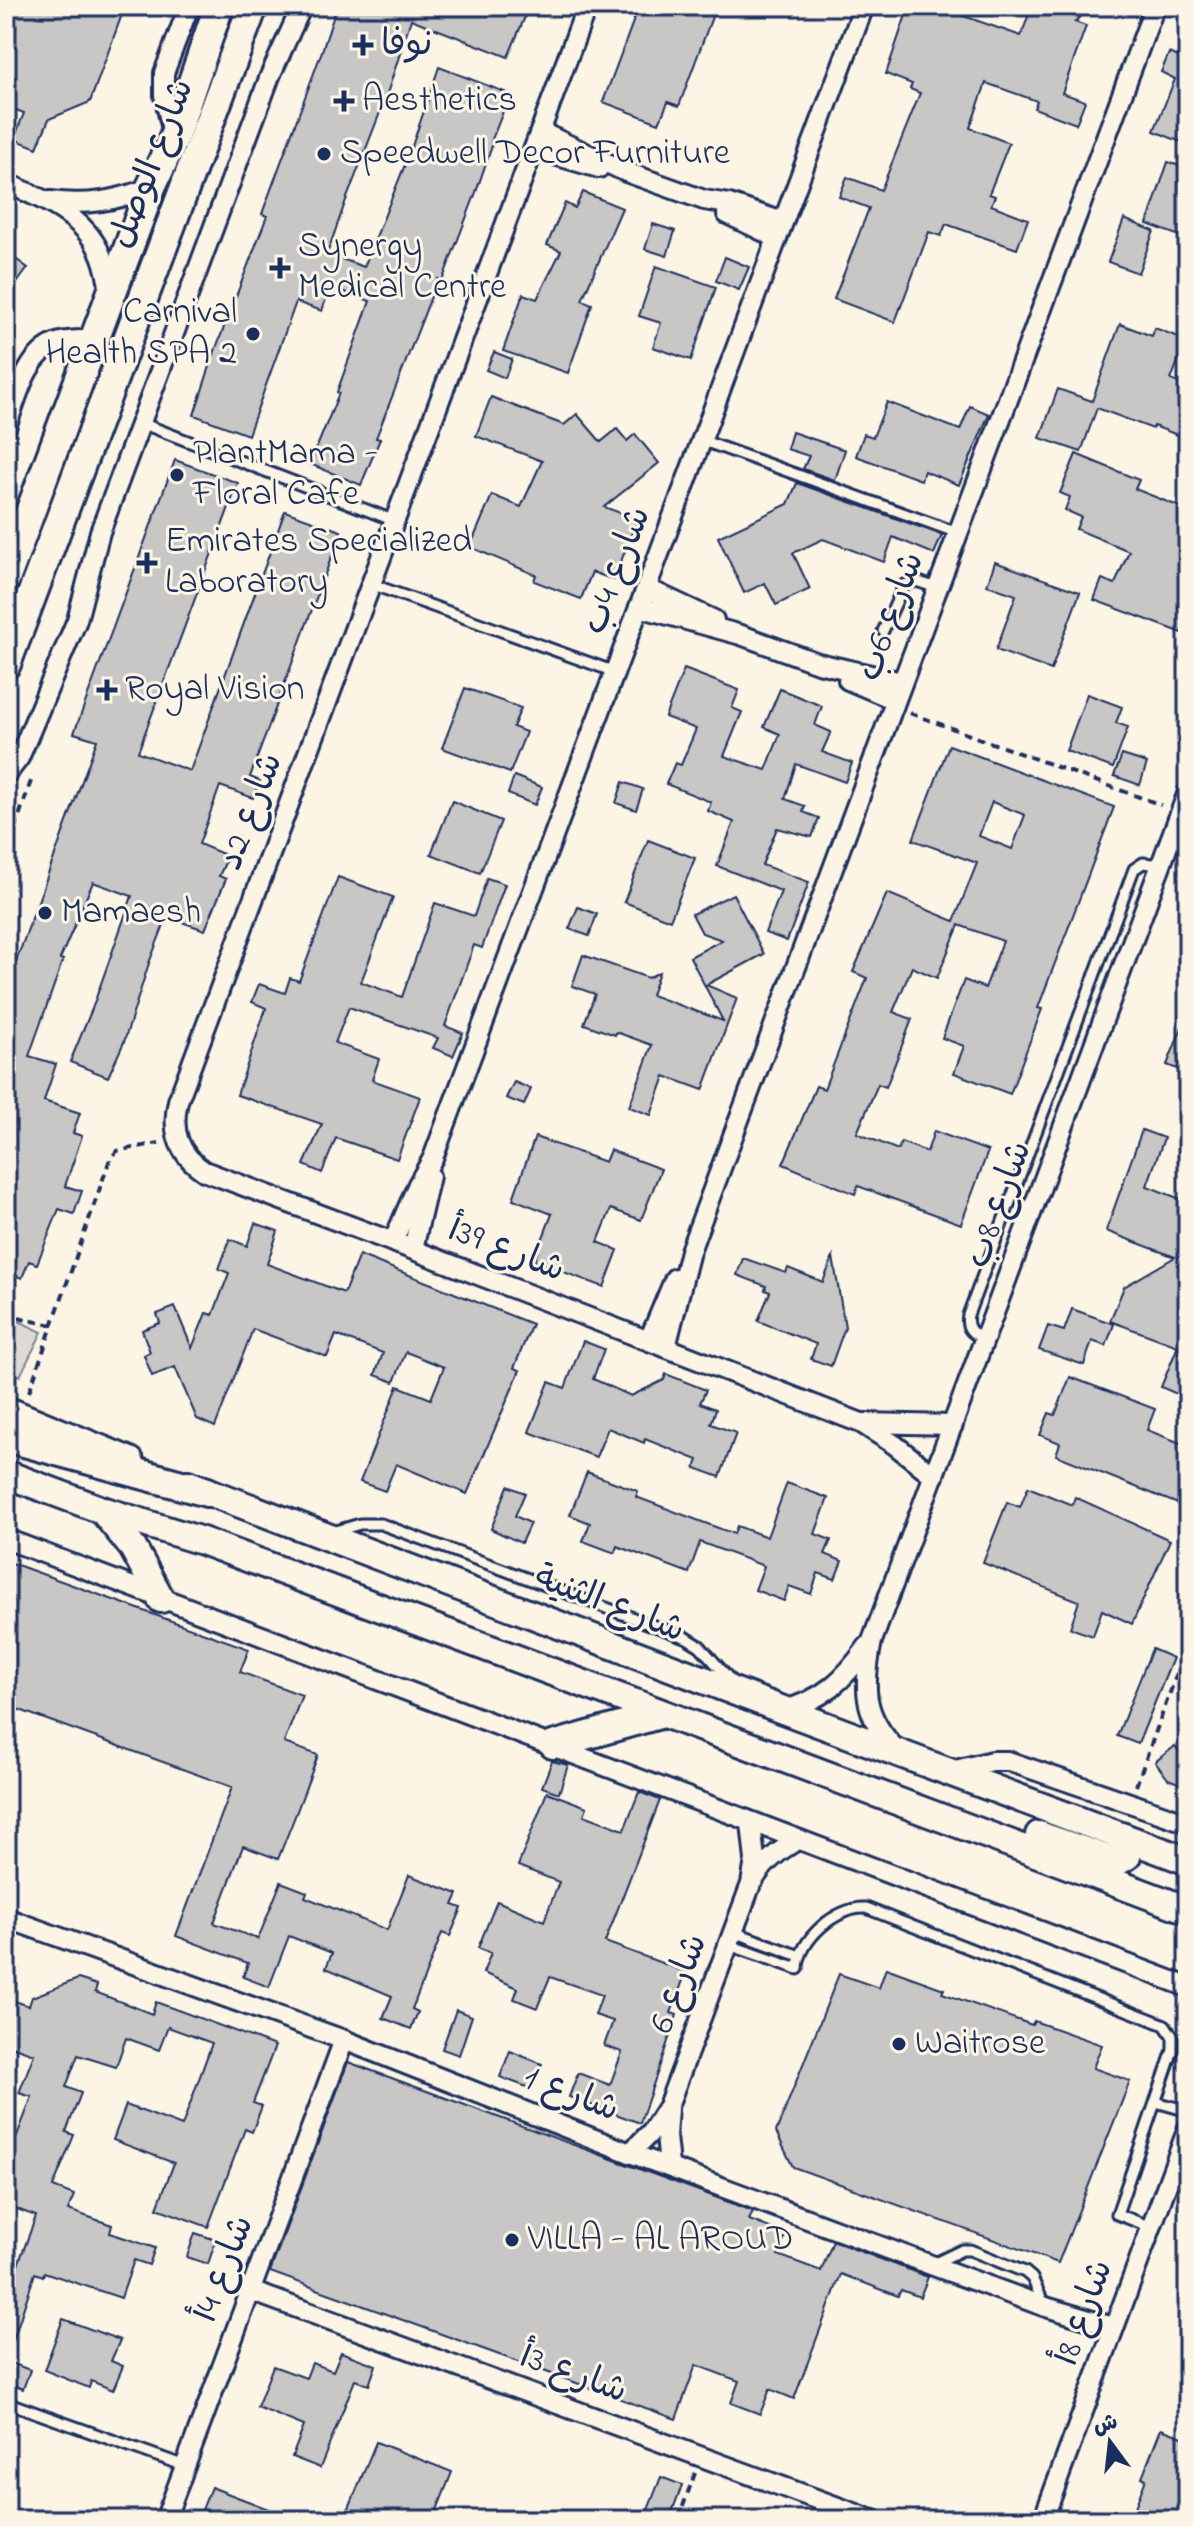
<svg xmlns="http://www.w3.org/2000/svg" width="1194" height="2526" font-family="'Indie Flower','Playpen Sans Arabic',sans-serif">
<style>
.green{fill:#dfdbd4;stroke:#7d8599;stroke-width:2}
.building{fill:#c8c7c6;stroke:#1b2f5e;stroke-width:2;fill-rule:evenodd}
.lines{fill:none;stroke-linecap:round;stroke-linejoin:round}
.service-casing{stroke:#1b2f5e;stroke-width:15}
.minor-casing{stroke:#1b2f5e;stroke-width:24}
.secondary-casing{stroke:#1b2f5e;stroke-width:32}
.primary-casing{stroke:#1b2f5e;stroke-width:34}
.path{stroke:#1b2f5e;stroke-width:4;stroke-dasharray:8 6;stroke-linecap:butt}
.service{stroke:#fcf5e5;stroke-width:9}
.minor{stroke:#fcf5e5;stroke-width:18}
.secondary{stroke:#fcf5e5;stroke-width:26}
.primary{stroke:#fcf5e5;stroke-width:28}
.poi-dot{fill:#1b2f5e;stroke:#fcf5e5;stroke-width:3}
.labels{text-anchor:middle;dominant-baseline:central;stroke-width:6;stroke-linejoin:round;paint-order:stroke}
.poi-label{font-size:36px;fill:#1b2f5e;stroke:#fcf5e5;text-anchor:start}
.street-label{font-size:36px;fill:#1b2f5e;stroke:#fcf5e5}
</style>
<rect width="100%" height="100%" fill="#fcf5e5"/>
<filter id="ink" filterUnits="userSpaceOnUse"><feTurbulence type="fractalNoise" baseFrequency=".0125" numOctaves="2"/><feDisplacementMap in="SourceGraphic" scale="16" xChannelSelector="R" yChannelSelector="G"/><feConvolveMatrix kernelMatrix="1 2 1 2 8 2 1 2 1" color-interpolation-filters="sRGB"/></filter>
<g filter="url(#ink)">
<path class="green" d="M6,1315L42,1332L20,1376L6,1371Z"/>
<g class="building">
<path d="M6,6H125L90,102L49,119L37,148L14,139L24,113L6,106Z"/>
<path d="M337,6H513L527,12L508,57L411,19L386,97L345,203L327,254L364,267L410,152L439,67L510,94L491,142L493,143L475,195L442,281L438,279L376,438L380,439L361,485L310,464L339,393L337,392L370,301L330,287L322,311L296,302L248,435L194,415L216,348L267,216L262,214L322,51Z"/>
<path d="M639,6H716L679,106L668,102L659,123L603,102Z"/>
<path d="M909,6H935L1021,36L1032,6H1090L1075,22L1086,26L1062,93L1085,101L1076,124L1034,108L1037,101L986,83L970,128L1009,143L989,194L995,196L991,205L1028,219L1017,249L946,224L941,236L929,232L895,322L834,299L869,208L839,197L847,177L881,190L920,93L910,89L912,84L886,74Z"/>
<path d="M1187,49L1188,124L1181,142L1154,131L1175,79L1161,72L1169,53L1183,59Z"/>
<path d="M1168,162L1188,169V239L1147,224Z"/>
<path d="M583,192L622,208L582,300L592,304L568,373L503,351L523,294L537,299L561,251L547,245L565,203L575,208Z"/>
<path d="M1124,219L1154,231L1138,273L1108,262Z"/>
<path d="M653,224L675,231L667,256L645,249Z"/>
<path d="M6,252L28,268L6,298Z"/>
<path d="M725,257L749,267L739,290L716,281Z"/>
<path d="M656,266L716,287L691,360L653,347L661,323L639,316Z"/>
<path d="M1120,324L1152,336L1155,328L1186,340L1171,380L1188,387V439L1154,426L1153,429L1097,408L1081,452L1040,438L1058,389L1092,401Z"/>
<path d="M494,352L512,359L505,378L486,370Z"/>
<path d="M491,397L564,425L577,414L601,442L617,429L627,441L635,434L659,463L604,507L637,519L614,580L592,572L581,599L534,581L536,575L470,547L492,495L521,507L542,461L476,436Z"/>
<path d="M887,402L960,430L970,406L989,414L959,485L924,471L921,480L856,456L864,434L873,437Z"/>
<path d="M792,432L845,450L835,480L803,469L809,456L787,449Z"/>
<path d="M1076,454L1139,480L1135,489L1188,510V635L1094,600L1102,579L1115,584L1129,551L1076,529L1081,517L1065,510L1070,497L1060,493Z"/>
<path d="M175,460L238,483L138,752L190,771L285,511L341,531L250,777L260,781L253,798L220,786L199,844L228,856L219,876L226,879L205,930L167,917L149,963L124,1042L108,1077L70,1062L92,1009L132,896L93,882L60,959L63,960L29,1056L56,1064L44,1101L80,1113L73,1133L82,1136L65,1186L82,1191L74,1214L59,1209L37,1264L29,1261L22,1278L6,1272V989L97,740L74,733Z"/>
<path d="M797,483L942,535L934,554L893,537L884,562L823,539L793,553L810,589L776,605L765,583L744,593L718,537L788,504Z"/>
<path d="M995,562L1080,592L1051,670L996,650L1016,595L987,585Z"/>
<path d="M684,669L739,690L732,708L742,712L724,756L766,770L780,734L764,727L780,689L822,706L815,725L831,732L822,752L852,763L845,782L796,764L785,799L805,806L803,812L819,818L812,837L777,828L762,865L809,882L787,941L765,933L781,891L717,866L734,822L708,811L711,802L666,784L675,763L681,765L696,729L665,717Z"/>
<path d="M465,688L521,708L513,727L526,732L510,773L442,748Z"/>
<path d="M1087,694L1122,707L1116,723L1128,727L1113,768L1066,751Z"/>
<path d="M949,745L1114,807L1038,1008L1042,1009L1010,1094L954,1073L964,1046L942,1038L964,980L985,988L1003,941L959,925L937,978L912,967L893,1012L912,1019L886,1087L878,1084L857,1133L898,1150L901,1142L927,1152L934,1131L988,1151L961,1224L858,1186L855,1194L783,1164L816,1086L824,1089L867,978L853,972L887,893L954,921L977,863L913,840ZM992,802L1025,815L1012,849L979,836Z"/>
<path d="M1122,755L1147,763L1140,785L1114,776Z"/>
<path d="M514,776L542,787L535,805L508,794Z"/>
<path d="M623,782L643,789L636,810L616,803Z"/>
<path d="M452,801L501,821L480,873L431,854Z"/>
<path d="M648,840L695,858L670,920L624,902Z"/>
<path d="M338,877L393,897L361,982L402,997L435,903L474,916L487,878L505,884L482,948L474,945L445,1026L463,1033L453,1056L433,1048L438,1038L349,1007L335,1043L379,1059L372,1080L420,1097L397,1159L336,1138L322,1173L304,1165L322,1124L237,1095L266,1008L252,1002L259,984L285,993L290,978L299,981Z"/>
<path d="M733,894L764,954L706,985L737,998L703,1090L665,1076L651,1115L629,1107L652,1045L616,1032L615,1035L584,1024L595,994L572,986L583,955L648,978L659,972L651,995L723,1021L690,957L722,940L702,933L692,914Z"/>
<path d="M578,907L597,914L589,936L569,929Z"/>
<path d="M1187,1015H1188V1073L1167,1065Z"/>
<path d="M514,1082L531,1089L524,1105L506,1098Z"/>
<path d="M1142,1130L1164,1138L1147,1186L1188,1202V1399L1161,1387L1178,1346L1110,1321L1124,1287L1175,1257L1106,1231Z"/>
<path d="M535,1137L605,1162L610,1150L661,1169L641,1220L611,1209L598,1242L618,1250L604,1287L534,1261L552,1214L513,1199Z"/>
<path d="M255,1223L278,1231L267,1264L344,1293L359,1255L532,1324L514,1368L520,1370L467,1494L396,1464L385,1491L360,1482L398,1386L431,1399L444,1367L406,1352L394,1382L375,1375L383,1353L336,1335L327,1357L253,1329L215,1427L197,1419L175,1367L152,1376L144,1355L150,1352L142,1330L160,1323L157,1314L175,1307L192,1348L206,1313L213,1315L229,1273L219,1269L230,1239L247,1246Z"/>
<path d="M833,1257L845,1327L831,1366L811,1359L816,1344L758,1321L770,1292L765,1290L766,1286L737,1275L743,1258L786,1273L788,1268L823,1282Z"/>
<path d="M1072,1309L1114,1324L1106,1346L1092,1341L1084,1365L1039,1350L1048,1326L1064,1331Z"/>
<path d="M583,1341L604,1349L593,1379L631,1396L664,1380L666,1374L706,1390L700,1403L716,1409L711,1424L736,1433L720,1477L695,1468L698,1460L645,1439L644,1443L608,1428L596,1457L529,1432L549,1382L565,1388Z"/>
<path d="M1070,1377L1155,1409L1147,1430L1188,1446V1508L1056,1455L1060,1443L1040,1435L1049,1413L1055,1415Z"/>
<path d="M587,1472L638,1491L636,1497L734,1534L737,1526L767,1537L787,1483L828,1498L815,1534L831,1540L825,1554L842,1561L835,1579L818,1573L811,1594L789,1586L784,1601L755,1590L764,1566L700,1542L689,1573L617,1546L615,1553L583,1541L590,1523L570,1515Z"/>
<path d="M508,1486L525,1493L515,1516L530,1523L521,1543L491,1529Z"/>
<path d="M1028,1487L1072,1505L1075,1497L1170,1540L1132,1624L1102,1610L1093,1636L1070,1628L1079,1601L983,1563L1007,1502L1020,1507Z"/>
<path d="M6,1561L249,1649L240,1672L302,1695L284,1743L318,1755L297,1811L278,1859L243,1846L214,1923L258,1939L281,1882L307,1892L305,1897L387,1930L409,1875L458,1894L453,1905L462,1908L450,1936L442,1933L412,2009L418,2012L411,2029L383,2018L392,1996L326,1968L332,1953L289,1936L269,1987L243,1977L248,1963L176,1936L232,1787L6,1705Z"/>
<path d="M1152,1649L1173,1658L1138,1744L1117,1736Z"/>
<path d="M1175,1746L1188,1763V1787L1168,1779L1155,1762Z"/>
<path d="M552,1761L568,1765L559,1793L542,1787Z"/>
<path d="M547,1792L587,1807L584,1815L624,1830L639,1792L660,1800L605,1942L686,1972L671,2013L677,2015L640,2123L569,2097L578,2073L610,2085L622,2052L604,2046L613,2021L595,2015L602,1995L550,1977L537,2008L514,1999L518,1988L483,1973L491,1953L478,1948L497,1901L544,1921L559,1882L518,1866Z"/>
<path d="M886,1968L944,1989L942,1993L1032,2025L1034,2021L1102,2045L1093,2068L1130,2081L1058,2263L793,2167L776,2132L839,1974L879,1988Z"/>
<path d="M78,1979L97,1985L95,1992L152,2014L156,2002L275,2046L253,2103L262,2106L252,2132L245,2129L208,2227L157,2208L174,2163L113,2140L126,2105L182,2126L212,2043L168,2027L159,2050L126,2038L116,2067L78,2055L66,2087L81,2093L66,2132L74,2135L53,2187L74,2195L68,2210L112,2225L110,2233L155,2248L149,2265L134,2260L121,2298L44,2272L43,2276L35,2273L10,2350H6V2297L36,2216L6,2205V2164L32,2097L19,2093L34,2054L6,2044V1998L29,2006L32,1997Z"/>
<path d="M456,2010L472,2016L459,2055L442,2049Z"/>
<path d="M510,2051L542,2064L532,2089L500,2077Z"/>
<path d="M348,2062L753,2211L749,2220L786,2234L778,2255L821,2271L833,2241L928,2277L920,2297L901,2290L898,2296L841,2274L794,2399L770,2389L760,2414L731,2403L739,2381L696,2365L676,2419L270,2272Z"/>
<path d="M195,2233L216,2240L208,2264L187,2257Z"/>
<path d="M63,2319L120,2340L111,2361L123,2366L113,2390L91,2381L89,2388L44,2370Z"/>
<path d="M341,2352L376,2365L369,2385L355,2380L320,2468L292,2457L304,2426L257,2407L273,2366L306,2378L312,2363L333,2371Z"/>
<path d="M11,2363L30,2370L23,2389L6,2383V2374Z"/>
<path d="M1161,2429L1188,2439V2520H1130L1146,2479L1142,2477Z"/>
<path d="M376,2442L452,2472L433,2520H344Z"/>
<path d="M661,2477L682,2485L669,2520H644Z"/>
<path d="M211,2487L292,2518V2520H198Z"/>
</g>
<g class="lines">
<g class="service-casing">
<g id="service">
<path d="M141,423L395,521"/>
<path d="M701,440L958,533"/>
<path d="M371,584L615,672"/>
<path d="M883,631L904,585L916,581L937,588"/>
<path d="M984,1339C973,1334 965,1329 968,1315L1134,869L1143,863L1161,865"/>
<path d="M333,1532L360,1524H381L687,1638L700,1646L733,1683"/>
<path d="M734,1932L800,1956"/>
<path d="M729,1945L798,1969C798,1940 837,1906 866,1908L1165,2025L1173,2037V2050L1117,2214L1151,2227"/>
<path d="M1156,2102L1188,2111"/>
<path d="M933,2264L962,2250H970L1025,2272L1032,2278L1044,2304"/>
<path d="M6,2402L185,2466"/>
</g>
</g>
<g class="minor-casing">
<g id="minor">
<path d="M587,6L178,1101C171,1131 178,1154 204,1171L393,1242L861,1423L895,1445L934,1476"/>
<path d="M541,132L626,172L704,200L729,204L783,222"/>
<path d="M173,134L164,95V73L189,6"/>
<path d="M534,149L599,168"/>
<path d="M6,183C42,198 85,216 101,255C106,267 108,279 110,292"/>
<path d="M50,201C86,206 117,201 151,187"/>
<path d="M727,214L777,238"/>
<path d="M6,427C17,399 25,355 57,343C69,339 82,340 94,340"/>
<path d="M646,588L714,620"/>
<path d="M639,607L741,635L818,663L902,682"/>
<path d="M848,680L895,700"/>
<path d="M6,775L19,758L77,620L100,532L270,76L302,6"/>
<path d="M393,1242L418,1184L433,1158L864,6"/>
<path d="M413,1249L430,1176"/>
<path d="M649,1340L675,1278"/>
<path d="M666,1347L690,1251L1155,6"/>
<path d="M864,1423L953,1425"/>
<path d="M6,1539L1188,1987"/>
<path d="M783,1710C822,1701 845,1679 868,1646"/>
<path d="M897,1750C862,1716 863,1686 872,1641L1188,792"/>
<path d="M952,1771L992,1761H1008L1188,1823"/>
<path d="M753,1881C764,1862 779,1850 798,1840"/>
<path d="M6,1918L344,2040L630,2153L931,2265L1046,2307L1113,2327"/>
<path d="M668,2109L666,2136L669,2165"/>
<path d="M630,2153L652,2131L668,2106L751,1884L755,1860L751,1823"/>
<path d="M251,2291L873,2520"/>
<path d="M165,2520L344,2040"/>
<path d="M1043,2520L1188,2128"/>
</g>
</g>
<g class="secondary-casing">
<g id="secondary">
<path d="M6,1410L130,1461"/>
<path d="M6,1474L102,1510L202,1541L1188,1910"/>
<path d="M188,1484L783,1710L1188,1861"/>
<path d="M102,1510L133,1548L161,1599"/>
<path d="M553,1745L663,1714"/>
<path d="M1039,1835L1117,1862L1127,1856L1124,1837"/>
</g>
</g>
<g class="primary-casing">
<g id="primary">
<path d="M6,577L151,187L174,137L219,6"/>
<path d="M6,664L253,6"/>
<path d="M6,1437L207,1492"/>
</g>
</g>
<g class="path">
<path d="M910,713L1161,805"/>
<path d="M6,855L32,778"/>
<path d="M6,1310L22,1319L53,1325"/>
<path d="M29,1392L110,1159L117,1151L159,1143"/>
<path d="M1136,1786L1188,1643"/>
<path d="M678,2520L695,2473"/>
</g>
<use href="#service" class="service"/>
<use href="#minor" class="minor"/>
<use href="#secondary" class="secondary"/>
<use href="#primary" class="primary"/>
</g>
</g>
<g class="poi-dot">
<path d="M359 33h8v8h8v8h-8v8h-8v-8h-8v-8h8z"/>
<path d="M340 89h8v8h8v8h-8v8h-8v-8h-8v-8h8z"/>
<circle cx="324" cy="154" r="8"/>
<path d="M276 256h8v8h8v8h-8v8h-8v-8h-8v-8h8z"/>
<circle cx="253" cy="334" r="8"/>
<circle cx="177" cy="475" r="8"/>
<path d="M143 551h8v8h8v8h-8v8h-8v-8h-8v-8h8z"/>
<path d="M103 678h8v8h8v8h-8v8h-8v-8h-8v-8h8z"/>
<circle cx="45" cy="913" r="8"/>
<circle cx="899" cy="2044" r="8"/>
<circle cx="512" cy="2240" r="8"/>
</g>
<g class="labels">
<g class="poi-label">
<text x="381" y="45">نوفا</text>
<text x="362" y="101">Aesthetics</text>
<text x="340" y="154">Speedwell Decor Furniture</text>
<text x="298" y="247">Synergy<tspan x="298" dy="41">Medical Centre</tspan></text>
<text x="237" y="313" text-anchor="end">Carnival<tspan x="237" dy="41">Health SPA 2</tspan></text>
<text x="193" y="454">PlantMama -<tspan x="193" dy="41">Floral Cafe</tspan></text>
<text x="165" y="542">Emirates Specialized<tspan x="165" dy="41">Laboratory</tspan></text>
<text x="125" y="690">Royal Vision</text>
<text x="61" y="913">Mamaesh</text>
<text x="915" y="2044">Waitrose</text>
<text x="528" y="2240">VILLA - AL AROUD</text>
</g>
<g class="street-label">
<text transform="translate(153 164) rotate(-69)">شارع الوصل</text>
<text transform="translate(618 571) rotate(-69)">شارع 4ب</text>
<text transform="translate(892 617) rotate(-70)">شارع 6ب</text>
<text transform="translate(252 812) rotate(-69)">شارع 2د</text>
<text transform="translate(1000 1205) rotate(-70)">شارع 8ب</text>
<text transform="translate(506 1251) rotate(21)">شارع 39أ</text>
<text transform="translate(609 1605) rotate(21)">شارع الثنية</text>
<text transform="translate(680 1984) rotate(-69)">شارع 6</text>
<text transform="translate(571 2095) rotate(21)">شارع 1</text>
<text transform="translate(225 2269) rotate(-69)">شارع 4أ</text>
<text transform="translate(1085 2313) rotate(-70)">شارع 8أ</text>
<text transform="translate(573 2375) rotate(20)">شارع 3أ</text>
</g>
</g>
<rect width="1194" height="2526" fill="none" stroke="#fcf5e5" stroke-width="32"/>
<rect x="16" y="16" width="1162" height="2494" fill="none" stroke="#1b2f5e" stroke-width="3" filter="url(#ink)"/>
<g transform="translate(1110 2442) rotate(345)" stroke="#fcf5e5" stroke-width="6" paint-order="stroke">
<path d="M0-6L14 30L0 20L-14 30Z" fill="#1b2f5e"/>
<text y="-12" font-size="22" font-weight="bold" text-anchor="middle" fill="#1b2f5e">ش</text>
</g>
</svg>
